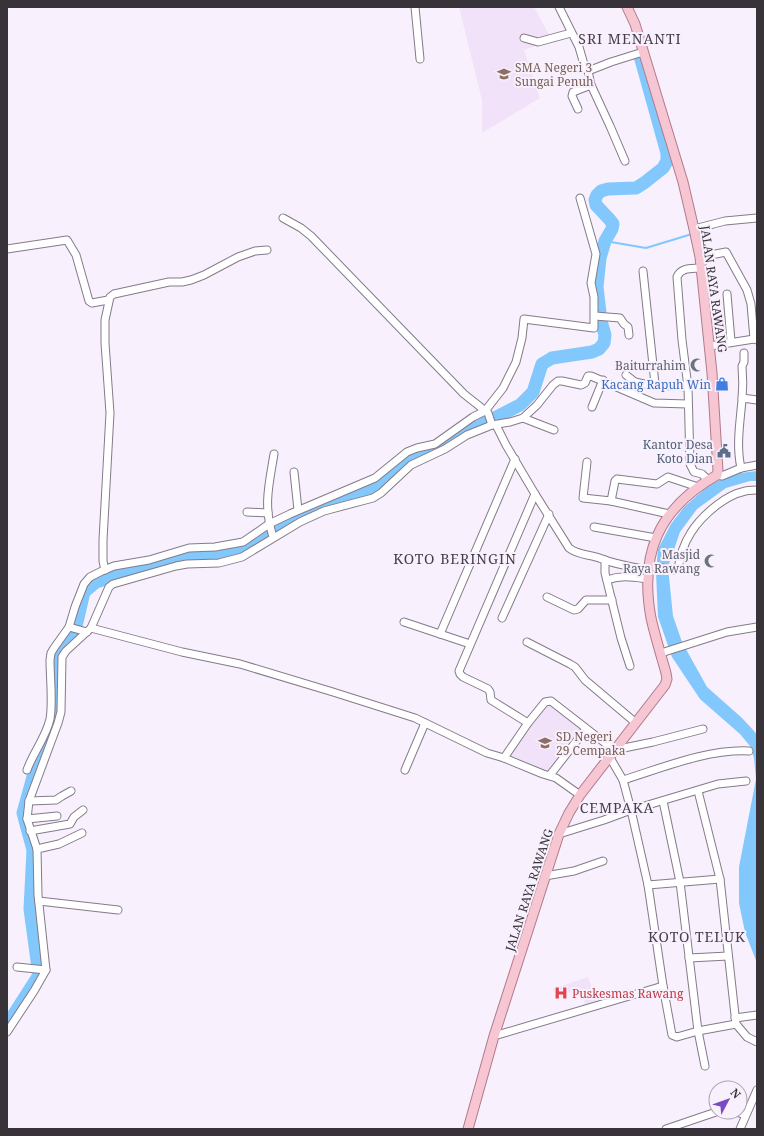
<svg xmlns="http://www.w3.org/2000/svg" width="764" height="1136" font-family="'Noto Serif',serif">
<style>
.built{fill:#f1e1f9}
.water{fill:#82c8fc}
.lines{fill:none;stroke-linecap:round;stroke-linejoin:round}
.stream{stroke:#82c8fc;stroke-width:2}
.river{stroke:#82c8fc;stroke-width:13}
.minor-casing{stroke:#847b8a;stroke-width:9}
.major-casing{stroke:#b17a8a;stroke-width:11}
.minor{stroke:#fff;stroke-width:7}
.major{stroke:#f7c6d3;stroke-width:9}
.labels{text-anchor:middle;dominant-baseline:central;stroke-width:4;stroke-linejoin:round;paint-order:stroke}
.education-label{font-size:12px;fill:#785e54;stroke:#f8f0fd;text-anchor:start}
.street-label{font-size:12px;fill:#373339;stroke:#f8f0fd}
.worship-label{font-size:12px;fill:#5b616d;stroke:#f8f0fd;text-anchor:end}
.shop-label{font-size:12px;fill:#366cbe;stroke:#f8f0fd;text-anchor:end}
.service-label{font-size:12px;fill:#4e5e75;stroke:#f8f0fd;text-anchor:end}
.health-label{font-size:12px;fill:#be3a42;stroke:#f8f0fd;text-anchor:start}
.quarter-label{font-size:14px;letter-spacing:1px;fill:#483f4d;stroke:#f8f0fd}
</style>
<rect width="100%" height="100%" fill="#f8f0fd"/>
<g class="built">
<path d="M459,7H534L552,40L524,50L540,98L482,133V100Z"/>
<path d="M548,702L583,729L549,774L508,757Z"/>
<path d="M588,977L597,1003L586,1007L580,989L556,997L553,989Z"/>
</g>
<path class="water" d="M757,471V481H750L726,488L697,509L680,532L668,567L673,616L682,642L707,687L742,718L754,731L757,735V963L745,932L739,903V867L756,779L754,758L750,746L740,734L700,699L672,657L658,617L656,573L658,549L671,524L684,507L708,486L731,474Z"/>
<g class="lines">
<g class="stream">
<path d="M700,231L715,227"/>
<path d="M605,241L646,248L692,234"/>
</g>
<path class="river" d="M7,1025L39,975L30,909L33,850L23,813L41,748L54,725L58,655L74,635L84,592L96,582L185,556L227,555L317,507L362,495L409,457L450,441L520,405L533,392L542,364L552,358L592,352L599,349L604,343L605,335L601,321L597,287L600,258L605,241L612,229L613,224L610,220L596,205L595,200L597,195L601,191L608,189L636,188L644,183L663,168L667,161V153L640,56"/>
<g class="minor-casing">
<g id="minor">
<path d="M415,7L420,59"/>
<path d="M559,7L579,47L585,68L588,71L611,62L643,52"/>
<path d="M524,38L538,42L571,33"/>
<path d="M588,71L591,85L610,126L625,161"/>
<path d="M578,109L572,96L573,92L591,85"/>
<path d="M283,218L301,228L311,236L464,394L488,413L492,425"/>
<path d="M694,229L725,221L757,218"/>
<path d="M7,249L67,240L76,255L89,301L92,303L108,300"/>
<path d="M700,257L726,252L747,290L751,304L754,339"/>
<path d="M701,268C692,269 681,267 677,277L682,340L688,387L690,464L694,472L702,474L708,480"/>
<path d="M643,271L655,384"/>
<path d="M727,294L731,341"/>
<path d="M595,316L620,318L624,324L628,327L629,335"/>
<path d="M710,346L754,339L757,340"/>
<path d="M626,375L635,382L644,384L688,387"/>
<path d="M742,398L757,400"/>
<path d="M592,407L603,380"/>
<path d="M523,418L554,430"/>
<path d="M496,425L506,445L535,494L569,548C579,556 591,554 602,559C617,565 633,567 649,570"/>
<path d="M587,462L583,498L611,501L669,514"/>
<path d="M741,468C736,446 740,423 742,400C743,389 743,377 742,366L744,362V353"/>
<path d="M294,472L298,510"/>
<path d="M717,475L722,476L741,468L757,465"/>
<path d="M611,501L615,481L617,479L657,484L668,477L698,487"/>
<path d="M247,512L268,513"/>
<path d="M594,527L656,538"/>
<path d="M273,537C263,505 269,485 274,454"/>
<path d="M605,560V573L621,638L630,666"/>
<path d="M649,566L675,570L678,569C682,541 695,522 717,505C725,499 733,494 742,492C747,490 752,490 757,490"/>
<path d="M105,570L103,561V540L110,413L105,343V320L110,297L114,294L169,282H182L191,280L204,275L238,257L255,251L267,250"/>
<path d="M607,580C622,575 632,577 648,579"/>
<path d="M547,597L574,610L578,609L586,600H612"/>
<path d="M502,618L549,514"/>
<path d="M404,622L470,644"/>
<path d="M69,627L87,632"/>
<path d="M91,628L182,652L240,664L333,692L415,718L487,753L504,758L543,774L556,778L580,795"/>
<path d="M440,634L515,459"/>
<path d="M527,642L570,664L575,667L585,680L636,723"/>
<path d="M661,653L727,632L757,627"/>
<path d="M528,723L491,700L490,692L488,689L463,677L460,674L459,671L535,494"/>
<path d="M609,756L623,780L631,810L648,885L663,986L672,1035L677,1037L698,1031L736,1024"/>
<path d="M504,758L528,723L545,702L551,701L614,750L653,742L703,729"/>
<path d="M27,770C33,753 46,737 50,719C53,702 50,678 50,660L51,653L54,648L69,627L75,607L84,584L90,577L102,571L114,566L149,560L189,548L215,547L243,542L269,524L290,514L375,478L407,452L417,448L435,444L473,417L485,411L503,388L516,362L522,338L524,319L594,328V297L591,283L596,254L580,198"/>
<path d="M405,770L425,723"/>
<path d="M550,775L586,729"/>
<path d="M623,780C662,768 707,749 749,751"/>
<path d="M698,791L720,879L736,1024L747,1037L757,1042"/>
<path d="M29,801L56,800L62,796L71,791"/>
<path d="M663,801L680,882L698,1031L705,1066"/>
<path d="M27,819L57,816"/>
<path d="M30,831L70,824L74,817L83,810"/>
<path d="M559,834L604,820L631,810L718,784L746,781"/>
<path d="M37,849L59,844L82,833"/>
<path d="M545,876L574,871L603,861"/>
<path d="M648,885L720,879"/>
<path d="M39,901L118,910"/>
<path d="M689,958L728,956"/>
<path d="M17,967L46,970"/>
<path d="M735,1018L757,1015"/>
<path d="M7,1032L34,991L46,970L38,895L37,849L27,819L29,801L58,723L61,712L62,657L66,651L91,628L109,587L113,584L176,566L187,564L219,563L242,557L300,522L324,511L373,498L381,493L411,465L445,449L467,435L492,425L510,422L523,418L537,405L553,385L558,381H562L581,385L585,383L588,376H591L654,403L688,404"/>
<path d="M494,1036L663,986"/>
<path d="M737,1112L745,1115"/>
<path d="M666,1129L716,1112"/>
<path d="M740,1129L757,1090"/>
</g>
</g>
<g class="major-casing">
<path id="major" d="M468,1129L494,1036L559,834L569,813L580,795L665,685L667,679L666,673C661,655 655,636 651,618C639,553 659,508 717,475L718,471L712,373L700,257L694,229L683,182L635,24L627,7"/>
</g>
<use href="#minor" class="minor"/>
<use href="#major" class="major"/>
</g>
<defs>
<g id="school-bare" transform="scale(1.08)"><path d="M0-5L7-2L0 1L-7-2ZM-4 1L0 2.5L4 1V4Q0 6-4 4Z" fill="#8d6e63" stroke="#f8f0fd" stroke-width="2.5" paint-order="stroke"/></g>
<g id="mosque-bare" transform="scale(1.08)"><path d="M3.5-4.9A6 6 0 1 0 3.5 4.9A5 5 0 1 1 3.5-4.9Z" fill="#6b7280" stroke="#f8f0fd" stroke-width="2.5" paint-order="stroke"/></g>
<g id="shop-bare" transform="scale(1.08)"><path d="M-5-2.5h2.3a2.7 3.5 0 0 1 5.4 0H5L5.5 6h-11ZM-1.5-2.5h3a1.5 2.3 0 0 0-3 0Z" fill="#3f7fe0" stroke="#f8f0fd" stroke-width="2.5" paint-order="stroke"/></g>
<g id="civic-bare" transform="scale(1.08)"><path d="M-.6-6.5H3V-4.5H.6V-3L4-1V1h2V6H-6V1h2V-1L-.6-3ZM-1.2 2.5V6h2.4V2.5Z" fill="#5c6f8a" stroke="#f8f0fd" stroke-width="2.5" paint-order="stroke"/></g>
<g id="hospital-bare" transform="scale(1.08)"><path d="M-5-5h3v3.5h4V-5h3V5h-3V1.5h-4V5h-3Z" fill="#e0444e" stroke="#f8f0fd" stroke-width="2.5" paint-order="stroke"/></g>
</defs>
<g fill-rule="evenodd">
<use href="#school-bare" x="504" y="74"/>
<use href="#mosque-bare" x="697" y="365"/>
<use href="#shop-bare" x="722" y="384"/>
<use href="#civic-bare" x="724" y="451"/>
<use href="#mosque-bare" x="711" y="561"/>
<use href="#school-bare" x="545" y="743"/>
<use href="#hospital-bare" x="561" y="993"/>
</g>
<g class="labels">
<g class="education-label">
<text x="515" y="67">SMA Negeri 3<tspan x="515" dy="14">Sungai Penuh</tspan></text>
<text x="556" y="736">SD Negeri<tspan x="556" dy="14">29 Cempaka</tspan></text>
</g>
<g class="street-label">
<text transform="translate(714 289) rotate(82)">JALAN RAYA RAWANG</text>
<text transform="translate(529 890) rotate(-72)">JALAN RAYA RAWANG</text>
</g>
<g class="worship-label">
<text x="686" y="365">Baiturrahim</text>
<text x="700" y="554">Masjid<tspan x="700" dy="14">Raya Rawang</tspan></text>
</g>
<g class="shop-label">
<text x="711" y="384">Kacang Rapuh Win</text>
</g>
<g class="service-label">
<text x="713" y="444">Kantor Desa<tspan x="713" dy="14">Koto Dian</tspan></text>
</g>
<g class="health-label">
<text x="572" y="993">Puskesmas Rawang</text>
</g>
<g class="quarter-label">
<text x="630" y="38">SRI MENANTI</text>
<text x="455" y="558">KOTO BERINGIN</text>
<text x="617" y="807">CEMPAKA</text>
<text x="697" y="936">KOTO TELUK</text>
</g>
</g>
<rect width="764" height="1136" fill="none" stroke="#373339" stroke-width="16"/>
<g transform="translate(728 1100) rotate(49)"><circle r="19" fill="#f8f0fd" stroke="#aba4af"/>
<path d="M0-3L7 15L0 10L-7 15Z" fill="#7a4ac2"/>
<text y="-6" font-size="11" font-weight="bold" text-anchor="middle" fill="#373339">N</text>
</g>
</svg>
